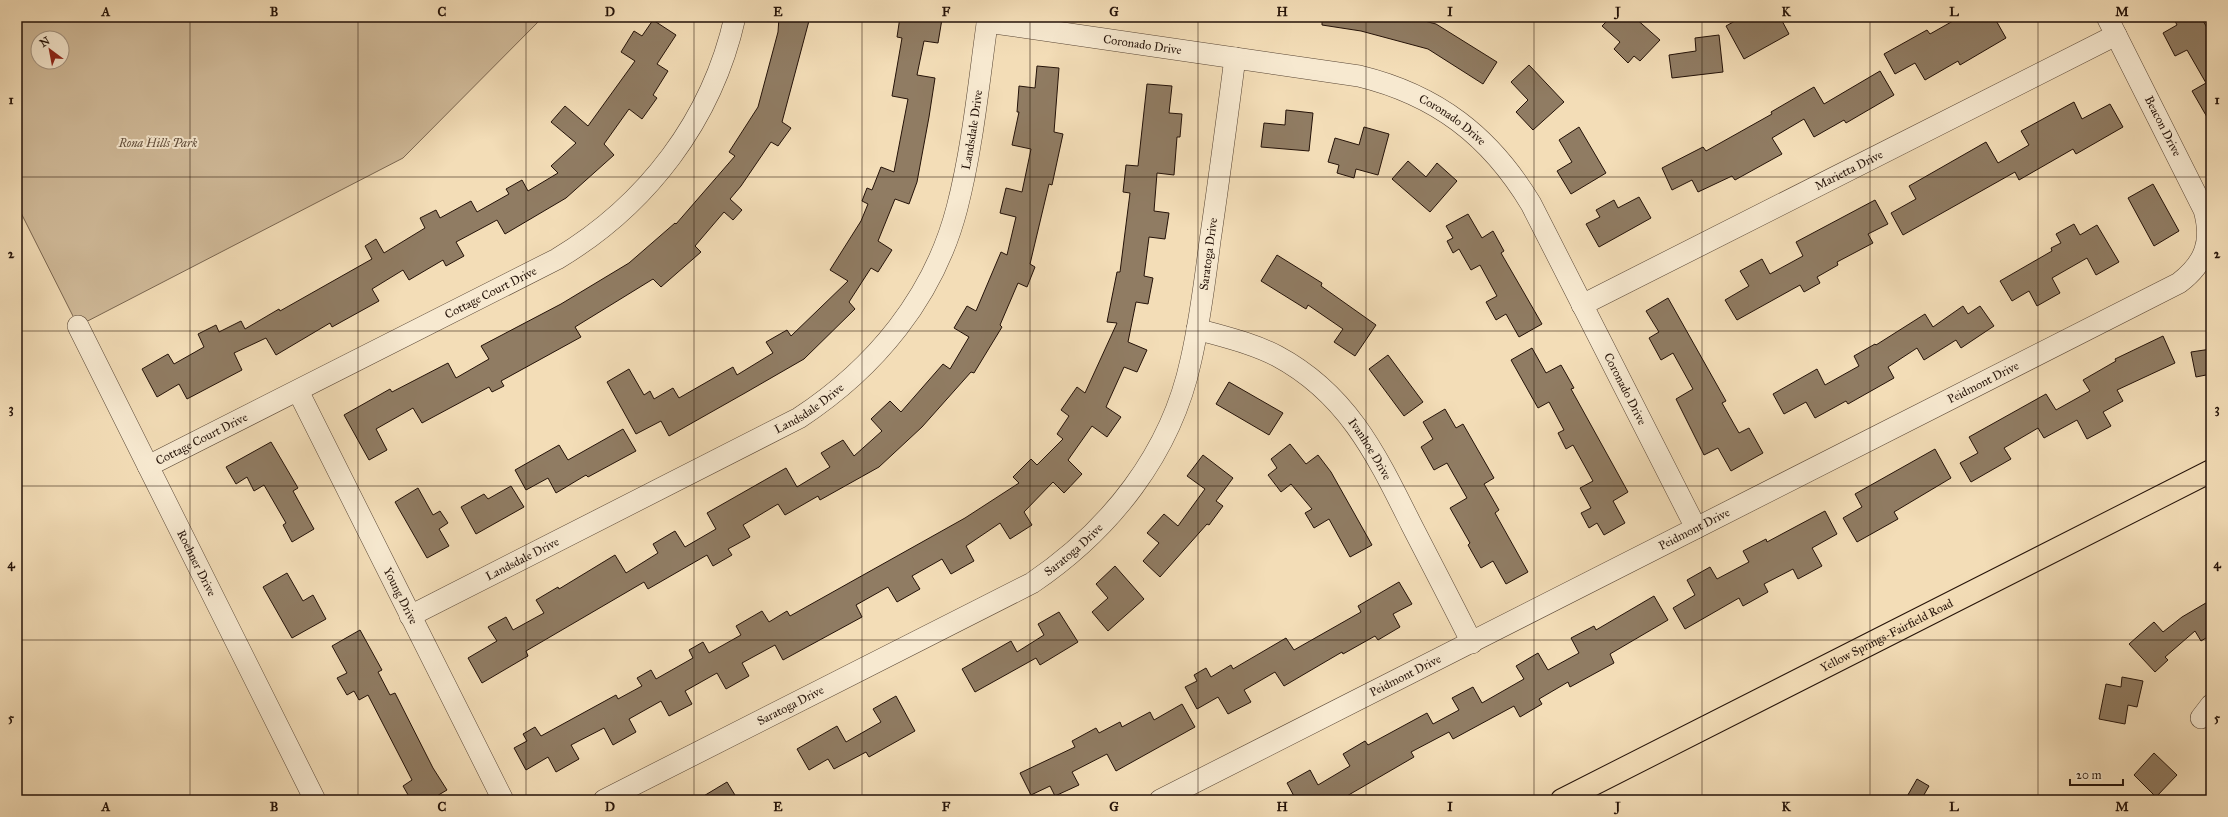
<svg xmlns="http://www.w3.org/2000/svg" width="2228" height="817" font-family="'IM FELL Great Primer',serif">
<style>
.green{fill:#d0ba99;stroke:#7a6650;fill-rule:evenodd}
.building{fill:#907c63;stroke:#241208}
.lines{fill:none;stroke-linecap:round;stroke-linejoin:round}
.minor-casing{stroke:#584534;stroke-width:22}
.major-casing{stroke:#241208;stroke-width:24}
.minor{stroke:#f7e9d0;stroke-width:21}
.major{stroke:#f3ddb7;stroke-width:22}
.grid{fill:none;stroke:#241208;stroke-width:1;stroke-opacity:0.55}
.labels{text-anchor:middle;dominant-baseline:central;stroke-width:4;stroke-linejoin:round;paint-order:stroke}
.street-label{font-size:12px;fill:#241208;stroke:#f7e9d0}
.park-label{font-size:12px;font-style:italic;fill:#604d3b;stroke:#f7e9d0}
.neatline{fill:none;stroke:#241208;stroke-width:1.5}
.grid-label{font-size:13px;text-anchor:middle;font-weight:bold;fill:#241208}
</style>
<rect width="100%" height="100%" fill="#f3ddb7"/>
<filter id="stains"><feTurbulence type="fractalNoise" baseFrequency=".005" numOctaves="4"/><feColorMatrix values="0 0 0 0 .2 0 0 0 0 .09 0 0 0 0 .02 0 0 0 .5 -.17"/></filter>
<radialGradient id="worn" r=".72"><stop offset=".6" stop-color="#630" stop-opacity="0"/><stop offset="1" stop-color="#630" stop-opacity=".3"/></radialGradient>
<path class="green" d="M17,17H543L403,158L78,326L17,205ZM38,38H62V62H38Z"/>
<g class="building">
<path d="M779,17H810L782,122L791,128L778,146L771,142L741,186L730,199L742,210L733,220L724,212L695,246L701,252L661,287L653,279L575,327L581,337L501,381L504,386L492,392L489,387L422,423L413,408L376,429L387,450L369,460L344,415L390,389L392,392L448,363L456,378L489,359L481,346L561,304L629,263L675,223L676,224L735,156L729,152L758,107L778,32Z"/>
<path d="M900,17L942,19L938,43L924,41L917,75L935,78L929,117L917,182L909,204L895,199L878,241L892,250L878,272L871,268L849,302L855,309L804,359L745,393L669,436L661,421L636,434L607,382L629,369L644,395L650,391L654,399L673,388L679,398L733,367L737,375L773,353L766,342L787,330L791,336L848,281L830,270L861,221L868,204L862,201L867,188L872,190L881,167L894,172L908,99L892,96L902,38L897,37Z"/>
<path d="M1322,17H1409L1436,24L1497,62L1483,84L1428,49L1361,31L1322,25Z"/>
<path d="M1611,17H1634L1660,40L1640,61L1634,56L1628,63L1614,49L1620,42L1602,26Z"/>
<path d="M1742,17H1780L1789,34L1744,59L1726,26Z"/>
<path d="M1960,17H1994L2006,38L1960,65L1958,61L1925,80L1915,63L1895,74L1884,54L1927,30L1930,34Z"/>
<path d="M2173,17H2201L2211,35V124L2192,91L2206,83L2187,50L2175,56L2163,33L2177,25Z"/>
<path d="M653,20L676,35L657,64L668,71L653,95L657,98L642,119L629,109L604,144L614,155L566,198L505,234L497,220L456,242L464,256L446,266L443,260L409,280L403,270L372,289L379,301L332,327L330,323L276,355L266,338L234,353L242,370L187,399L179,384L157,397L142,369L168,354L174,364L204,347L198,334L216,325L219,332L241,321L245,329L279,309L280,311L372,259L365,246L376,239L384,253L425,228L420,218L436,210L440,218L471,201L477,212L509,194L506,189L522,180L528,191L558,173L551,166L576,143L551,122L565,106L588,126L635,61L621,52L634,31L642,36Z"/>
<path d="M1719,35L1723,72L1672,78L1669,55L1696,51L1695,38Z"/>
<path d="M1529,65L1564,102L1533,130L1516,112L1528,100L1511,82Z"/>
<path d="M1037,66L1059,68L1054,132L1063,134L1052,185L1049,184L1030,264L1035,267L1027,287L1018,283L1000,325L1002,327L974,373L971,372L922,427L879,467L820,500L818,496L785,515L778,504L743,525L750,537L728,549L732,555L713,566L707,555L648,589L644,582L526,651L528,656L482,683L468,658L497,641L488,627L506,617L513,630L544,613L536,600L558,587L559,589L615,555L626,573L658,553L653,544L675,531L685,547L716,529L707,513L786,468L797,487L830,467L821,453L843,440L854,456L882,431L871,419L890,401L901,412L943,364L950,369L969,337L954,328L967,306L976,311L1001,252L1007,255L1016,217L1000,213L1006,188L1022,192L1031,149L1012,145L1019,112H1017L1019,86L1035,88Z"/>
<path d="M1880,71L1894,95L1846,123L1844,120L1814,137L1804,119L1772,138L1782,154L1735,180L1732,176L1698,192L1692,180L1672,190L1662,168L1703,147L1706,151L1772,114L1771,112L1814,87L1824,104Z"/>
<path d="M1147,84L1172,86L1169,113L1182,114L1180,137H1177L1174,175L1157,173L1154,211L1169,213L1165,239L1149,237L1144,276L1153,278L1148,304L1136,302L1128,342L1147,350L1137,372L1124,367L1106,407L1121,417L1107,437L1092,426L1068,460L1082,474L1064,493L1053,482L1024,512L1032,525L1010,539L1000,523L966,546L974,561L951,574L942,559L912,576L920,589L897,602L888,587L856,605L862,617L783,660L775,645L742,663L749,676L726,689L717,673L685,691L692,704L669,716L661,701L629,719L636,732L613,745L604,728L571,745L579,759L556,772L548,757L526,770L514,748L527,741L523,734L535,727L541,736L616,695L618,699L642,686L637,678L651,670L656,679L693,658L689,650L703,642L709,653L741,635L736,626L762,611L769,622L787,611L790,616L965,518L1019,483L1013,477L1031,459L1037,465L1063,439L1057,434L1069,416L1061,410L1077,387L1085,393L1117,323L1107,322L1117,272H1120L1130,193L1123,192L1126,165L1138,166Z"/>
<path d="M2074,102L2082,119L2110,104L2123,127L2076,154L2073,149L2019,180L2015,172L1903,235L1891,213L1916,199L1909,186L1986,142L1998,163L2029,145L2021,131Z"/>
<path d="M1286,110L1313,113L1309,151L1261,147L1264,123L1285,125Z"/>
<path d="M1364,127L1389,134L1378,175L1356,169L1354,178L1337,173L1339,165L1328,162L1335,138L1359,145Z"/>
<path d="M1579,127L1606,173L1571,194L1557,171L1572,162L1559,140Z"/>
<path d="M1408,161L1426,177L1437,163L1457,181L1430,212L1392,179Z"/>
<path d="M2153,184L2179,231L2154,246L2128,198Z"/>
<path d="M1639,197L1651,218L1599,247L1586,224L1600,217L1596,210L1614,200L1618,208Z"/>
<path d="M1875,200L1888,224L1868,234L1873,243L1837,262L1838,265L1817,277L1820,283L1804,292L1800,285L1737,320L1725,300L1749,286L1740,271L1762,259L1770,274L1803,256L1796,242Z"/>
<path d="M1468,214L1482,238L1493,231L1504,251L1501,253L1542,324L1519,337L1506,314L1496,320L1486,302L1497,296L1480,265L1471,270L1459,249L1453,253L1447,241L1453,238L1446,226Z"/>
<path d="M2074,224L2080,235L2097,225L2119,262L2096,275L2087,258L2052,278L2060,293L2037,306L2029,291L2012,301L2000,281L2052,251L2051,248L2061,243L2056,234Z"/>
<path d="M1277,255L1322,283L1321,286L1376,325L1355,356L1334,342L1343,329L1308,305L1306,309L1261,281Z"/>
<path d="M1668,298L1726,401L1722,403L1739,433L1749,428L1763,453L1731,471L1718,448L1704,455L1676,399L1693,389L1673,353L1661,360L1649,338L1659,332L1646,311Z"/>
<path d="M1963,306L1968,314L1980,306L1994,326L1961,348L1956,340L1924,360L1917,348L1888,367L1894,378L1848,404L1846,401L1815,418L1806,402L1784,414L1773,394L1817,369L1825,385L1859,366L1854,356L1875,344L1876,345L1925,314L1933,327Z"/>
<path d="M2163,336L2175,363L2117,390L2123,401L2103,412L2111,426L2087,439L2077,420L2044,438L2038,428L2004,448L2011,459L1971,482L1960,463L1978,453L1969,437L2046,394L2056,410L2090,391L2083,380L2116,361L2115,359Z"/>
<path d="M1532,348L1546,373L1561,365L1574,388L1571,389L1628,492L1613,501L1625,523L1604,535L1597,523L1589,528L1581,513L1591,508L1580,488L1593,481L1573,445L1566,449L1558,433L1564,430L1549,402L1538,408L1511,360Z"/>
<path d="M2211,349V374L2196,377L2191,352Z"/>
<path d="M1388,355L1423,402L1404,416L1369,369Z"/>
<path d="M1229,382L1283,413L1269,435L1216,404Z"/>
<path d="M1445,409L1456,428L1463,424L1494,478L1484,484L1499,510L1495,513L1528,572L1506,584L1493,561L1481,568L1468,545L1470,543L1450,508L1467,498L1447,463L1434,470L1421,447L1433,439L1423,422Z"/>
<path d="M623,429L636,451L588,477L586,475L556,493L548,478L526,490L515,470L559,445L568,460Z"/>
<path d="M271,442L298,488L293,491L314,529L292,542L283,525L286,523L264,485L254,491L247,477L236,484L226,467Z"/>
<path d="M1290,444L1306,464L1318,455L1331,472L1372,545L1350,557L1329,519L1314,528L1305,513L1312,509L1291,484L1281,492L1268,475L1277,468L1271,459Z"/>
<path d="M1935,449L1951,478L1894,512L1898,519L1857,542L1843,518L1862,507L1855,494Z"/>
<path d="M1203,455L1233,478L1216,501L1223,506L1209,525L1207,524L1160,577L1143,561L1159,543L1147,533L1164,514L1178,526L1205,489L1187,476Z"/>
<path d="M511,486L524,507L476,534L461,507L484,494L488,499Z"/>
<path d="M418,488L433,515L440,511L448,523L439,529L449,546L427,558L395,502Z"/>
<path d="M1825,511L1837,534L1812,548L1822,566L1798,579L1793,569L1764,584L1768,592L1743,606L1739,598L1685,629L1673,608L1695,595L1687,580L1710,567L1717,579L1749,562L1743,551L1766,539L1767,542Z"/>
<path d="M1115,566L1144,599L1108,631L1092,612L1108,598L1096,584Z"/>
<path d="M287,573L303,601L313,595L326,619L292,638L263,587Z"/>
<path d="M1399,582L1412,604L1393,614L1400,627L1378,640L1375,636L1343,654L1342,652L1284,686L1275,672L1244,690L1251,702L1228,714L1218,697L1197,709L1185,687L1197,681L1194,675L1206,668L1211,677L1231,665L1233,669L1286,638L1294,650L1361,612L1358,606Z"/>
<path d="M1654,596L1668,620L1610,654L1614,663L1570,687L1568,682L1539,699L1542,704L1520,717L1514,706L1453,739L1449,732L1411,752L1414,757L1340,800H1291L1295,798L1287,783L1310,770L1318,785L1350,766L1343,754L1365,741L1368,745L1427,713L1433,724L1459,710L1452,698L1473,687L1482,703L1524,679L1516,666L1538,653L1548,670L1579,653L1571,638L1594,626L1596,630Z"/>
<path d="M2211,600V635L2201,641L2195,631L2165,657L2168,660L2155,672L2129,644L2154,622L2163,632L2182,617Z"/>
<path d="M1059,612L1078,642L1040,665L1036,658L975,692L962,669L1011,641L1017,652L1044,635L1038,624Z"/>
<path d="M360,630L382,670L378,672L390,695L395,693L433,768L447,790L430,800H411L403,786L412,780L368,695L359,700L354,691L347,695L337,678L347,673L332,646Z"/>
<path d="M2122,677L2143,681L2137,707L2128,705L2125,724L2099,719L2106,684L2121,687Z"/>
<path d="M896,696L915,731L869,757L866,752L834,769L828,759L809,770L797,749L837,726L846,742L881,722L873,709Z"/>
<path d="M1182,704L1195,727L1116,771L1107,754L1072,772L1079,785L1055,796L1050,786L1031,795L1020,773L1075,747L1072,741L1096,728L1099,733L1120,722L1122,727L1150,712L1154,720Z"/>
<path d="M2154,753L2177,775L2156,797L2134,775Z"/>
<path d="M1917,779L1929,786L1921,800H1905Z"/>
<path d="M727,782L738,800H697Z"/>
</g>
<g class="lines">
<g class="minor-casing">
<g id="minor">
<path id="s1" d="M987,22L1359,76C1437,95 1490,136 1531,204L1696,528"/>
<path id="s2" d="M1582,305L2116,35"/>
<path id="s3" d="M78,326L315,800"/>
<path id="s4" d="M1197,329C1224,337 1252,343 1277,356C1348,394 1377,456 1411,524C1431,563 1452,603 1472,643"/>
<path id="s5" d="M298,391L503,800"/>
<path id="s6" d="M148,466L557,259C647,205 712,120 735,17"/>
<path id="s7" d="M410,616L799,418C875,368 934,297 957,208C973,146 979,80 988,17"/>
<path d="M2201,718L2211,705"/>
<path id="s8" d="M604,800L1032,583C1110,530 1171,454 1191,360C1200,321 1205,281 1210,241C1219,180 1227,119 1235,58"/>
<path id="s9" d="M1160,800L2179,283C2205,263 2213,242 2204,210L2107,17"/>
</g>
</g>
<g class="major-casing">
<g id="major">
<path id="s10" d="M1562,800L2211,471"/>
</g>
</g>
<use href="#minor" class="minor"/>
<use href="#major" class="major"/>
</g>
<path class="grid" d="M190,17V800M358,17V800M526,17V800M694,17V800M862,17V800M1030,17V800M1198,17V800M1366,17V800M1534,17V800M1702,17V800M1870,17V800M2038,17V800M17,177H2211M17,331H2211M17,486H2211M17,640H2211"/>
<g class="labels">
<g class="street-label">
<text stroke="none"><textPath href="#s1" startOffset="157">Coronado Drive</textPath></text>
<text stroke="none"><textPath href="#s1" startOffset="480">Coronado Drive</textPath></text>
<text transform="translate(2163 126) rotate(63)">Beacon Drive</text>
<text stroke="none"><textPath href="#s7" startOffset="785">Landsdale Drive</textPath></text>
<text stroke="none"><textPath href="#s2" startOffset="299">Marietta Drive</textPath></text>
<text stroke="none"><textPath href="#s8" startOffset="868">Saratoga Drive</textPath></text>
<text stroke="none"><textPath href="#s6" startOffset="384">Cottage Court Drive</textPath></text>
<text stroke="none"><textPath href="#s9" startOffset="923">Peidmont Drive</textPath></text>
<text stroke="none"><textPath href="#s1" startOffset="804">Coronado Drive</textPath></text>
<text stroke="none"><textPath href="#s7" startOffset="450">Landsdale Drive</textPath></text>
<text stroke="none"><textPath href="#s6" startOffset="60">Cottage Court Drive</textPath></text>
<text stroke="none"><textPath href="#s4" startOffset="218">Ivanhoe Drive</textPath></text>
<text stroke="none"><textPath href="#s9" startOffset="599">Peidmont Drive</textPath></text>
<text stroke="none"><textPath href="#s8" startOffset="533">Saratoga Drive</textPath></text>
<text stroke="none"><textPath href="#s7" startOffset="126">Landsdale Drive</textPath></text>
<text stroke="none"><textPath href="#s3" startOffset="265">Roehner Drive</textPath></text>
<text stroke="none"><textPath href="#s5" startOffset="229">Young Drive</textPath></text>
<text stroke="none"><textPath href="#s10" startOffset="364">Yellow Springs-Fairfield Road</textPath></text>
<text stroke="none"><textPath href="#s9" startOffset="275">Peidmont Drive</textPath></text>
<text stroke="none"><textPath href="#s8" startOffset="209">Saratoga Drive</textPath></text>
</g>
<g class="park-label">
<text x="158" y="143">Rona Hills Park</text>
</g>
</g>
<rect width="2228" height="817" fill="none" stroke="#f3ddb7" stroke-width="44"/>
<g transform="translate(50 50) rotate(328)"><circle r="19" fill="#f7e9d0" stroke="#a39380"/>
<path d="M0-3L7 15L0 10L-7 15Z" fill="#8f2418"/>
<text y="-6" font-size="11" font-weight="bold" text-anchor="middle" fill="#241208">N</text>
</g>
<path d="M2070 779v6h53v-6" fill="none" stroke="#241208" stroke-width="2"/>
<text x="2076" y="779" font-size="12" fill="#241208" stroke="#f7e9d0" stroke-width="3" paint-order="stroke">20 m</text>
<rect x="22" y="22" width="2184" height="773" class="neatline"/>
<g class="grid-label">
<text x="106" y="16">A</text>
<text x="274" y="16">B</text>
<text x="442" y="16">C</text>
<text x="610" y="16">D</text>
<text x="778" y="16">E</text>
<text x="946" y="16">F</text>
<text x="1114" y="16">G</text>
<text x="1282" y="16">H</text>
<text x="1450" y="16">I</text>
<text x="1618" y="16">J</text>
<text x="1786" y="16">K</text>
<text x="1954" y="16">L</text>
<text x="2122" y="16">M</text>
<text x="11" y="104">1</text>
<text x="2217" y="104">1</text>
<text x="11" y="258">2</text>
<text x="2217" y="258">2</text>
<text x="11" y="413">3</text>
<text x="2217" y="413">3</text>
<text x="11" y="568">4</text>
<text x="2217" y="568">4</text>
<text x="11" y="722">5</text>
<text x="2217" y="722">5</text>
<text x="106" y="811">A</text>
<text x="274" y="811">B</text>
<text x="442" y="811">C</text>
<text x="610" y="811">D</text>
<text x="778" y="811">E</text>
<text x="946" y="811">F</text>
<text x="1114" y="811">G</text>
<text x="1282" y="811">H</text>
<text x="1450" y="811">I</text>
<text x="1618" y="811">J</text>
<text x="1786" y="811">K</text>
<text x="1954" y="811">L</text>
<text x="2122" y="811">M</text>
</g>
<rect width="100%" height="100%" filter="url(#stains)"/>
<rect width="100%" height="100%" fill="url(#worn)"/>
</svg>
